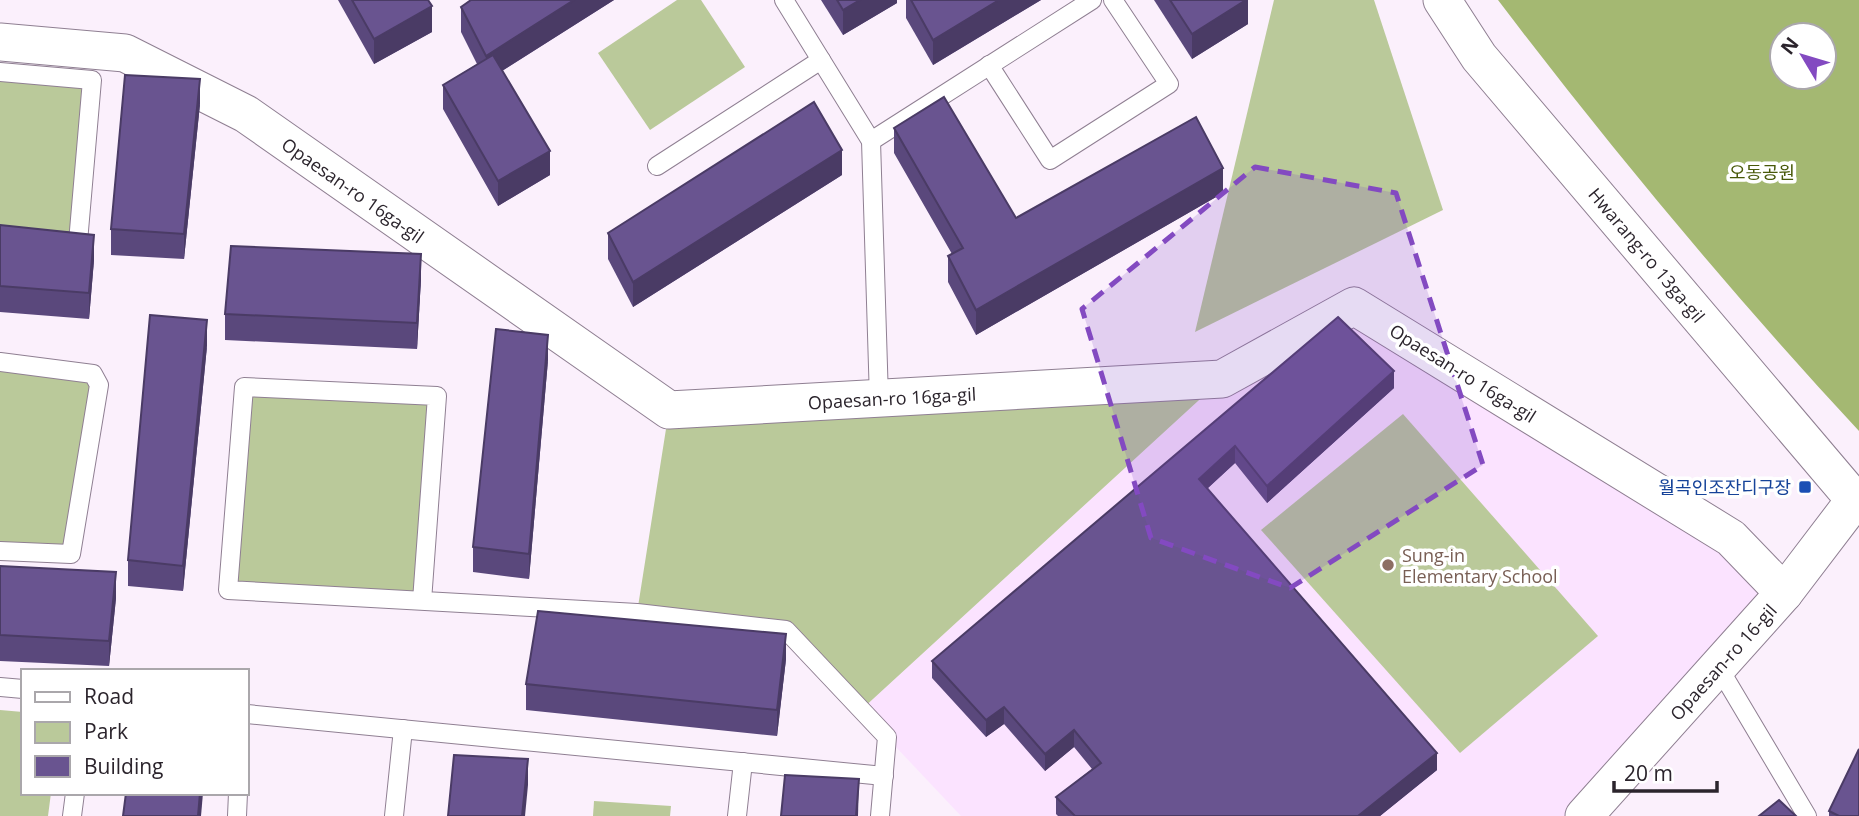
<svg xmlns="http://www.w3.org/2000/svg" width="1859" height="816" font-family="'Open Sans','Noto Sans KR',sans-serif">
<style>
.built{fill:#fbe3ff}
.green{fill:#bac99a}
.forest{fill:#a4b872;fill-rule:evenodd}
.lines{fill:none;stroke-linecap:round;stroke-linejoin:round}
.service-casing{stroke:#8f7f92;stroke-width:20}
.minor-casing{stroke:#8f7f92;stroke-width:39}
.service{stroke:#fff;stroke-width:18}
.minor{stroke:#fff;stroke-width:37}
.wall{fill:#5a487c}
.shaded-wall{fill:#4a3b65}
.building{fill:#695490;stroke:#4a3b65;stroke-width:2}
.marked{fill:#834ac1;fill-opacity:0.2;stroke:#834ac1;stroke-width:5;stroke-dasharray:14 9;stroke-linejoin:round}
.transit-dot{fill:#1a4fb4;stroke:#fff;stroke-width:2.5}
.education-dot{fill:#8d6e63;stroke:#fff;stroke-width:2.5}
.labels{text-anchor:middle;dominant-baseline:central;stroke-width:7;stroke-linejoin:round;paint-order:stroke}
.park-label{font-size:18px;fill:#485909;stroke:#fff}
.street-label{font-size:18px;fill:#2b242c;stroke:#fff}
.transit-label{font-size:18px;fill:#164399;stroke:#fff;text-anchor:end}
.education-label{font-size:18px;fill:#785e54;stroke:#fff;text-anchor:start}
</style>
<rect width="100%" height="100%" fill="#fbf0fc"/>
<path class="built" d="M1354,306L1784,593L1584,816H961L861,710L1222,379Z"/>
<g class="green">
<path d="M677,0H701L745,67L650,130L598,53Z"/>
<path d="M1274,0H1374L1443,210L1195,332Z"/>
<path d="M0,72L92,80L78,242L0,235Z"/>
<path d="M0,369L93,378L69,552L0,547Z"/>
<path d="M1222,379L861,710L786,630L637,613L669,410Z"/>
<path d="M244,387L437,396L422,601L228,590Z"/>
<path d="M1403,414L1598,636L1460,753L1261,530Z"/>
<path d="M0,710L23,712V793H51L48,816H0Z"/>
<path d="M594,801L671,806L670,816H593Z"/>
</g>
<path class="forest" d="M1498,0H1859V431C1732,294 1611,149 1498,0ZM1782,35H1824V77H1782Z"/>
<g class="lines">
<g class="service-casing">
<g id="service">
<path d="M784,0L871,141L879,399"/>
<path d="M989,65L1050,160L1169,84L1113,0"/>
<path d="M0,72L92,80L78,242L65,241"/>
<path d="M871,141L1092,0"/>
<path d="M657,166L821,60"/>
<path d="M0,362L93,374L99,385L71,554L0,551"/>
<path d="M422,601L437,396L244,387L228,590L637,613L786,630L887,737L880,816"/>
<path d="M1719,668L1807,816"/>
<path d="M0,687L23,689"/>
<path d="M247,714L884,776"/>
<path d="M72,816L75,793"/>
<path d="M237,816L238,793"/>
<path d="M394,816L403,729"/>
<path d="M737,816L743,762"/>
</g>
</g>
<g class="minor-casing">
<g id="minor">
<path d="M1442,0L1479,57L1859,505"/>
<path d="M0,42L125,53L246,114L669,410L1222,379L1354,306L1731,538L1784,593"/>
<path d="M1584,816L1784,593L1854,501"/>
</g>
</g>
<use href="#service" class="service"/>
<use href="#minor" class="minor"/>
</g>
<g class="wall">
<path d="M338,0H428L432,32L374,64Z"/>
<path d="M471,0H614L502,71L550,175L498,206L443,109V85L477,64L461,32V7Z"/>
<path d="M821,0H897V3L843,35Z"/>
<path d="M906,0H1041L933,65L906,18Z"/>
<path d="M1154,0H1248V24L1192,59Z"/>
<path d="M200,104L184,259L111,255V229Z"/>
<path d="M894,128L1016,218L1223,193L976,335L948,282V256L952,254L894,153Z"/>
<path d="M842,175L633,307L608,259V233Z"/>
<path d="M0,225L94,260L89,319L0,312Z"/>
<path d="M421,279L417,349L225,340V314Z"/>
<path d="M1338,317L1394,388L1267,503L1235,463L1207,489L1437,770L1380,816H1058L1056,814V797L1092,769L1074,747L1045,771L1004,724L986,737L932,678V661Z"/>
<path d="M207,346L183,591L128,586V560Z"/>
<path d="M548,360L529,579L473,572V547Z"/>
<path d="M0,566L116,598L109,666L0,661Z"/>
<path d="M786,659L777,736L526,710V684Z"/>
<path d="M1829,811L1859,816H1829Z"/>
</g>
<g class="shaded-wall">
<path d="M574,0H614L486,81V56Z"/>
<path d="M860,0H897V3L843,35V10Z"/>
<path d="M999,0H1041L933,65V40Z"/>
<path d="M1246,0H1248V24L1192,59V34Z"/>
<path d="M432,6V32L374,64V39Z"/>
<path d="M200,79V104L184,259V234Z"/>
<path d="M842,150V175L633,307V282Z"/>
<path d="M550,151V175L498,206V181Z"/>
<path d="M1223,168V193L976,335V310Z"/>
<path d="M94,235V260L89,319V293Z"/>
<path d="M421,254V279L417,349V323Z"/>
<path d="M207,320V346L183,591V566Z"/>
<path d="M548,335V360L529,579V554Z"/>
<path d="M1394,371V388L1267,503V486Z"/>
<path d="M1235,446V463L1199,496V479Z"/>
<path d="M116,572V598L109,666V641Z"/>
<path d="M786,634V659L777,736V710Z"/>
<path d="M1004,707V724L986,737V720Z"/>
<path d="M1074,730V747L1045,771V754Z"/>
<path d="M1437,753V770L1380,816H1358Z"/>
<path d="M528,759V785L525,816H522Z"/>
<path d="M859,779L858,816H856Z"/>
<path d="M200,793H203L201,816H198Z"/>
</g>
<g class="building">
<path d="M352,0H428L432,6L374,39Z"/>
<path d="M471,0H574L486,56L461,7Z"/>
<path d="M837,0H860L843,10Z"/>
<path d="M911,0H999L933,40Z"/>
<path d="M1170,0H1246L1192,34Z"/>
<path d="M493,55L550,151L498,181L443,85Z"/>
<path d="M125,75L200,79L184,234L111,229Z"/>
<path d="M944,97L1016,218L1196,117L1223,168L976,310L948,256L963,248L894,128Z"/>
<path d="M814,102L842,150L633,282L608,233Z"/>
<path d="M0,225L94,235L89,293L0,286Z"/>
<path d="M231,246L421,254L417,323L225,314Z"/>
<path d="M150,315L207,320L183,566L128,560Z"/>
<path d="M1338,317L1394,371L1267,486L1235,446L1199,479L1437,753L1358,816H1075L1056,797L1101,763L1074,730L1045,754L1004,707L986,720L932,661Z"/>
<path d="M496,329L548,335L529,554L473,547Z"/>
<path d="M0,566L116,572L109,641L0,635Z"/>
<path d="M538,611L786,634L777,710L526,684Z"/>
<path d="M1859,749V816H1839L1829,811Z"/>
<path d="M454,755L528,759L522,816H448Z"/>
<path d="M785,775L859,779L856,816H781Z"/>
<path d="M126,793H200L198,816H123Z"/>
<path d="M1779,800L1796,816H1759Z"/>
</g>
<path class="marked" d="M1255,167L1396,193L1483,465L1290,588L1151,538L1082,309Z"/>
<rect class="transit-dot" x="1798" y="480" width="14" height="14" rx="3.5"/>
<circle class="education-dot" cx="1388" cy="565" r="7"/>
<g class="labels">
<g class="park-label">
<text x="1762" y="172">오동공원</text>
</g>
<g class="street-label">
<text transform="translate(353 190) rotate(35)">Opaesan-ro 16ga-gil</text>
<text transform="translate(1647 255) rotate(50)">Hwarang-ro 13ga-gil</text>
<text transform="translate(1463 373) rotate(32)">Opaesan-ro 16ga-gil</text>
<text transform="translate(892 398) rotate(-3)">Opaesan-ro 16ga-gil</text>
<text transform="translate(1723 662) rotate(-48)">Opaesan-ro 16-gil</text>
</g>
<g class="transit-label">
<text x="1791" y="487">월곡인조잔디구장</text>
</g>
<g class="education-label">
<text x="1402" y="555">Sung-in<tspan x="1402" dy="21">Elementary School</tspan></text>
</g>
</g>
<rect x="21" y="669" width="228" height="126" fill="#ffffff" stroke="#aaa7ab" stroke-width="2"/>
<rect x="35" y="692" width="35" height="10" fill="#ffffff" stroke="#aaa7ab" stroke-width="2"/>
<text x="84" y="704" font-size="21" fill="#2b242c">Road</text>
<rect x="35" y="722" width="35" height="21" fill="#bac99a" stroke="#aaa7ab" stroke-width="2"/>
<text x="84" y="739" font-size="21" fill="#2b242c">Park</text>
<rect x="35" y="756" width="35" height="21" fill="#695490" stroke="#aaa7ab" stroke-width="2"/>
<text x="84" y="774" font-size="21" fill="#2b242c">Building</text>
<g transform="translate(1803 56) rotate(308)"><circle r="33" fill="#ffffff" stroke="#aaa7ab" stroke-width="2"/>
<path d="M0-5L12 26L0 18L-12 26Z" fill="#834ac1"/>
<text y="-10" font-size="19" font-weight="bold" text-anchor="middle" fill="#2b242c">N</text>
</g>
<path d="M1614 781v10h103v-10" fill="none" stroke="#2b242c" stroke-width="3.5"/>
<text x="1624" y="781" font-size="21" fill="#2b242c" stroke="#ffffff" stroke-width="5" paint-order="stroke">20 m</text>
</svg>
